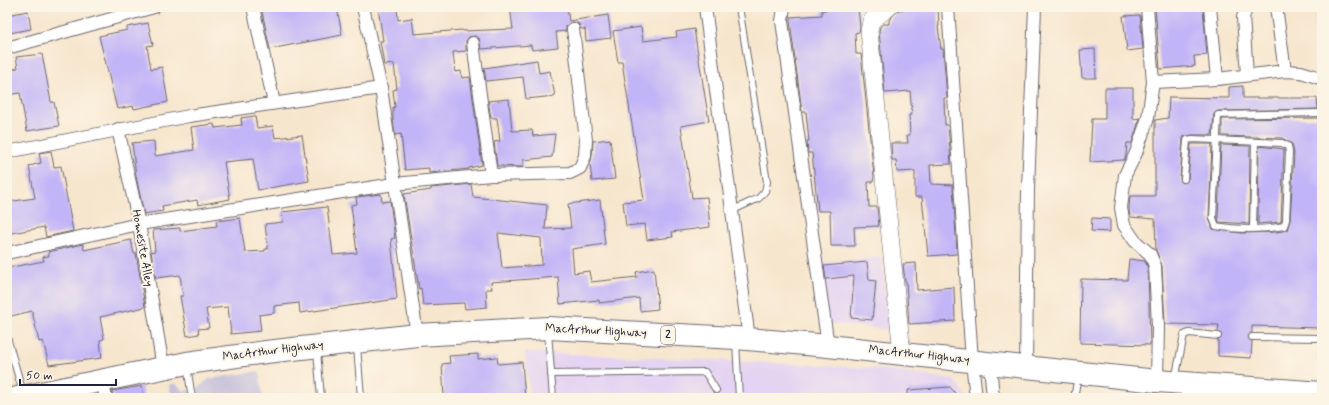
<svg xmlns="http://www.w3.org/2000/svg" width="1329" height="405" font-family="Mynerve,sans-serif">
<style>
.built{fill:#e4d3f2}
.industrial{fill:#c6c0da}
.building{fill:#c2b5f7;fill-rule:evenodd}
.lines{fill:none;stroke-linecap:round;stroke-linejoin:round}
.lane-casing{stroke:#6d676e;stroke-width:8}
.street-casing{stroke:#6d676e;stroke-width:14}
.secondary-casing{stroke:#6d676e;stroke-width:18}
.highway-casing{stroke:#6d676e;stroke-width:24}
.lane{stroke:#fff;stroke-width:6}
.street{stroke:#fff;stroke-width:12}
.secondary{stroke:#fff;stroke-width:17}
.highway{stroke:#fff;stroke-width:22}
.labels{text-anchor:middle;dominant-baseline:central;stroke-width:4;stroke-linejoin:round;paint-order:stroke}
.shield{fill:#fcf5e5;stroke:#63616e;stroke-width:1}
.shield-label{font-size:11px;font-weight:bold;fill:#22223b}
.street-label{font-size:12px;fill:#22223b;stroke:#fcf5e5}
</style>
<rect width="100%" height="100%" fill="#fcf5e5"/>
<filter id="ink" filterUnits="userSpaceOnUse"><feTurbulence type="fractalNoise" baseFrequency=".025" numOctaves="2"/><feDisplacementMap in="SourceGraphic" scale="8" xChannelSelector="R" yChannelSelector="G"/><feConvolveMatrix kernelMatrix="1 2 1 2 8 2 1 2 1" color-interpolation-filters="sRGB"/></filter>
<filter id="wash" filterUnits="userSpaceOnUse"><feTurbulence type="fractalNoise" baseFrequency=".012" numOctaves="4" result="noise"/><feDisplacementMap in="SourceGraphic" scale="16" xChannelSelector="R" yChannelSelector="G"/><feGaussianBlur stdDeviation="0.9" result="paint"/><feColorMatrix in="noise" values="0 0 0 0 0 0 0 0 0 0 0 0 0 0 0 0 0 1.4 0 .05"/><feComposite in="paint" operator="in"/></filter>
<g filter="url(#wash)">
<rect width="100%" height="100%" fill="#f7e6ce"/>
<g class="built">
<path d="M882,257L890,330L827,323L820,263Z"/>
<path d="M525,352L818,365L882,369L954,380L964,393L965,398H530Z"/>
</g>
<path class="industrial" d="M259,371L263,398H172L169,385L175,383L184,391L197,389L209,379Z"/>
<g id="blocks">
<g class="building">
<path d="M261,7H337L342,35L270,49Z"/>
<path d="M378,7H397L398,20L412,18L414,34L462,30L463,31L513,29L510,7H567L569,21L608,15L611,38L586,41L585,29H581L579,24L573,22L566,26V31L556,32L558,47L549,48L532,50L531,45L481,49L479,38L475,36L469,37L466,41V51L453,52L455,72L461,71L462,78L470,77L482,165L469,168V169L429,173V168L405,170L401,134L395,135L393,120V107H395L393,90L397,89L394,64L384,65L380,41H383Z"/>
<path d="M826,7H858L860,27L859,32L855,33L856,54H861L874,176L873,182H868L869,207H877L879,226L854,227L855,246H831L830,211H818L812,153H808L807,141H809L806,112H802L790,21V17L822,15V10H826Z"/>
<path d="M920,7H938L939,26H938L941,49H943L947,98H944L945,125H948L951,164L930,165L931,184L953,185L957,254L928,256L922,197H915V171L897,172L896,160H892L891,143H908L907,135H910L909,115H912L910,91L885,93L879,31L880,27L883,24H889V20L898,10Z"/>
<path d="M1155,7H1203L1207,55L1194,56L1195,66L1160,69Z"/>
<path d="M28,11L31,29L9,33L7,15Z"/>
<path d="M1140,15L1143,49L1127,51L1123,16Z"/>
<path d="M148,23L153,45L147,46L151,69L162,67L168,102L134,109L133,106L117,109L99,36L127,30V27Z"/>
<path d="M641,27L643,41L677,37L676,32L694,29L709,121L681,126L692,198L707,197L710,227L672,232L673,237L647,240L645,224L626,226L623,202L644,200L622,62H618L613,31Z"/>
<path d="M1095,49L1096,78H1082L1080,50Z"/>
<path d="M42,54L51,102H54L59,126L27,131L20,93L7,95V70L18,68L16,57Z"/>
<path d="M537,60L539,73L550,71L555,96L526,99L523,77L486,81L484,68Z"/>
<path d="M1243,86V98H1317L1318,109L1218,111L1214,114L1212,135H1192L1183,137L1180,179L1183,183L1188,179L1191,144H1212L1209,218L1213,229L1241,233L1277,232L1287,230L1290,220L1294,153L1292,144L1282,138L1222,136V119L1319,118L1322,160V328L1252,326V332L1248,337L1252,341L1251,358L1218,356V340L1222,336L1218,332L1219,325L1165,324L1162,266L1156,250L1155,219L1130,217L1129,208L1130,196H1155V120L1168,118L1169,97L1229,98V87Z"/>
<path d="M1105,88H1133V119L1140,118L1132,143H1127L1126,155L1124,160L1090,162L1092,119H1105Z"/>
<path d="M509,99L512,131L532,130L533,136L555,134L552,157L523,160V167L497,166L494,142L500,141L497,118H491L488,101Z"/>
<path d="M255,116L257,128L273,126L275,138L302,135L309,181L258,190L253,159L224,162L230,199L198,205L197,200L162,206L163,211L144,214L136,176L132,143L154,141L155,156L194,150L191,127L214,124L215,128L242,125L241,118Z"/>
<path d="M610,139L615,179L592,181L590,164L592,156L593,141Z"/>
<path d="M1221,145L1250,146L1249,224L1219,222L1218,217Z"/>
<path d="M1259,146L1284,149L1281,222L1258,224Z"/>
<path d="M51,151L54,167L61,166L73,231L46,237L44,227L7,234V202L35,198L29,166L41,163L39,153Z"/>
<path d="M471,184L473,197L547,205L545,229L571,228L568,204L600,200L605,244L572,249L574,273L589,271L591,282L637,277L636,272L654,269L658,309L640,311L639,298L599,303V300L560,304L558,277L491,282L492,289H486L487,307L465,309L464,303L423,305L421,288L419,289L404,194L431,190V188ZM498,233L541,238L542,265L502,268Z"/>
<path d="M381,194L382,202L390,201L395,238L391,239L397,299L300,313L299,303L274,306V313L259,315L261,331L231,334L228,307L206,309L209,328L198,329L199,334L187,336L180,296H183L180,275L156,278L151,252L155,251L153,230L180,228V231L217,226L216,221L240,218L245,252L265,251V249H268L265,224L283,222L282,212L327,207L333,255L357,253L351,205L357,204L356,197Z"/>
<path d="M1092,218L1110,219V232L1091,231Z"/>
<path d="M131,240L134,254L136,253L145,307L100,317L104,339L100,340L102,358L49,365L43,341L39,342L32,311L7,317V268L44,261L43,257L49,256L48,252L83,244L84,250Z"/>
<path d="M1129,259L1145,261L1148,268L1150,345L1080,343L1081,279L1127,280Z"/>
<path d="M867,262L869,280L876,281L872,320L851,318L854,276L826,279L824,266Z"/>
<path d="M916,263L917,290L954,287L955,321L909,324L906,281H905L903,264Z"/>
<path d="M478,354V359L497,357L498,364L522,362L525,398H444L442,364L450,363L449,356Z"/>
<path d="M142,386L144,398H113L112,391Z"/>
<path d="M950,387L959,398H908V390Z"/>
</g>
</g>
</g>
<g filter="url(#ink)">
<use href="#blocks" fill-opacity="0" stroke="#6d676e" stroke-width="1"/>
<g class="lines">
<g class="lane-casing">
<g id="lane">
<path d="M1184,179L1187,140L1192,139L1282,143L1288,146L1289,153L1286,220L1284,226C1264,230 1236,230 1216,226L1213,218L1218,115L1322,113"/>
<path d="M731,211L759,198L765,191L767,182L739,7"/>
<path d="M1253,228L1255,142"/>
<path d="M548,332L553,398"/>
<path d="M7,337L23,393"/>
<path d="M1252,337L1322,338"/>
<path d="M736,342L739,398"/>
<path d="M357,346L361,398"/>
<path d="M317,351L321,398"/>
<path d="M187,366L192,398"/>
<path d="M551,374L705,372L716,390"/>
<path d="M1175,380L1184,335L1189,333L1218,336"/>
<path d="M1074,398L1078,376"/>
<path d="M1184,398V386"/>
</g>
</g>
<g class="street-casing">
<g id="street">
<path d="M253,7L274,103"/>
<path d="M363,7L381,88L417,335"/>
<path d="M705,7L749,339"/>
<path d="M784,7L782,21L828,346"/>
<path d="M948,7L972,361L976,398"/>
<path d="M1147,7L1153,82L1148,118L1136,153L1125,175L1121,208L1124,225L1135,241L1150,254L1155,266L1158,326L1157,381"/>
<path d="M1210,7L1217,79"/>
<path d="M1247,7L1243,17L1247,75"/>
<path d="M1276,7L1285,71"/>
<path d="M473,43L491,175"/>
<path d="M7,48L154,7"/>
<path d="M1153,82L1217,79L1285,71L1301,72L1320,78"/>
<path d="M118,129L139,224L163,367"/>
<path d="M7,152L189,116L381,88"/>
<path d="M7,253L139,224L394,184L491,175L570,173L580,168L585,156L586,140L573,29"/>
<path d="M990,363L993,398"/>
<path d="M1026,367L1028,189L1035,7"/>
<path d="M102,379L106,398"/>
</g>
</g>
<g class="secondary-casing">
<path id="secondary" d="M889,7L871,21L869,31L902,353"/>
</g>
<g class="highway-casing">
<path id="highway" d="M17,398L187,363L266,352L417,335L548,328L736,338L828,346L1157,381L1322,393"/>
</g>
<use href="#lane" class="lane"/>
<use href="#street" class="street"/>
<use href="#secondary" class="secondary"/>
<use href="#highway" class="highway"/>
</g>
</g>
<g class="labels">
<rect class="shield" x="661" y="326" width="14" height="18" rx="3"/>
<g class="shield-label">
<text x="668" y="335">2</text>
</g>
<g class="street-label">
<text transform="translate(142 248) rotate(80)">Homesite Alley</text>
<text transform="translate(596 331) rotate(3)">MacArthur Highway</text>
<text transform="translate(273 351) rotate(-7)">MacArthur Highway</text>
<text transform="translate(919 355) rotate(6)">MacArthur Highway</text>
</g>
</g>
<rect width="1329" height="405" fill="none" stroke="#fcf5e5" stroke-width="24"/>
<path d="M20 379v6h96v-6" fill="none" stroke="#22223b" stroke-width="2"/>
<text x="26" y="379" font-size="12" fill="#22223b" stroke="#fcf5e5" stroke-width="3" paint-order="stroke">50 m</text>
</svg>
